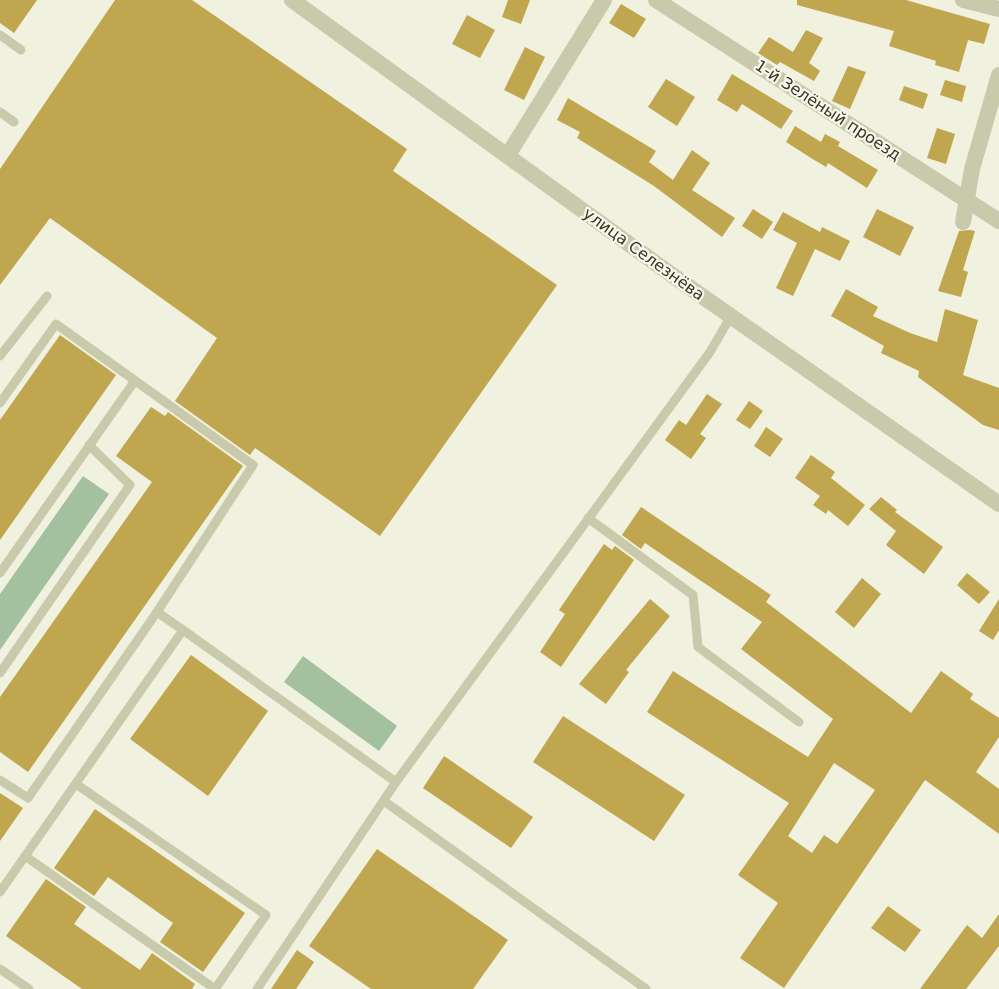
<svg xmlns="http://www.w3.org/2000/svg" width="999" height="989" font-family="'DejaVu Sans',sans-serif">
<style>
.green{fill:#a3c09f}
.building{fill:#bfa64f;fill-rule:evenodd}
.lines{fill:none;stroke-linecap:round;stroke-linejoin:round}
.service{stroke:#c9c9ab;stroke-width:9}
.minor{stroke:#c9c9ab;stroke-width:16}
.tertiary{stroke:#c9c9ab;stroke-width:16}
.labels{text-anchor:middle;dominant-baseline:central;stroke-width:4.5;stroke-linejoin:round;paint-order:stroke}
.street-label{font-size:16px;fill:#37352a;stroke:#f8f9eb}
</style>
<rect width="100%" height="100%" fill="#f0f1df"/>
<g class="green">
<path d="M83,476L109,494L0,650V594Z"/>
<path d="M303,656L397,726L379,751L284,682Z"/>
</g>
<g class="building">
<path d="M0,0H37L14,33L0,23Z"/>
<path d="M115,0H192L407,149L393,171L557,285L380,536L255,448L250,455L175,401L217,338L50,218L0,285V169Z"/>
<path d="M508,0H530L521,24L502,17Z"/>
<path d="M797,0H906L990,24L984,44L968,40L959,72L935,65L936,61L889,46L894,31L797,5Z"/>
<path d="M621,4L646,19L634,38L609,23Z"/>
<path d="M467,15L495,30L480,58L452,44Z"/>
<path d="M806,30L823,38L809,63L820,71L814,81L780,62L777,65L758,53L769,37L793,52Z"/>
<path d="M525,47L545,57L524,100L504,90Z"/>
<path d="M848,66L866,72L850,109L832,101Z"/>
<path d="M732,74L793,111L781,129L742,104L737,112L717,100Z"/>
<path d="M666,79L695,97L677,126L648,107Z"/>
<path d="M945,80L966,86L962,102L940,95Z"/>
<path d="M904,86L928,94L923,109L899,100Z"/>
<path d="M568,98L656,151L649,162L673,180L692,150L710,163L692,190L735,218L722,237L654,186L577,138L580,132L557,120Z"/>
<path d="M795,126L821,142L825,134L840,142L838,146L878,170L867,188L828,163L826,167L811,158L786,142Z"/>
<path d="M937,128L955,134L946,164L927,158Z"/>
<path d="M753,209L773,222L762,239L742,226Z"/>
<path d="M877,209L914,227L900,256L863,237Z"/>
<path d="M783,212L820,232L822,227L850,241L840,261L815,249L793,296L776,288L797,243L773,230Z"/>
<path d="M970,230L975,231L963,270L968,272L961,297L938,291L959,231Z"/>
<path d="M846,289L878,307L873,316L910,333L937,342L945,309L978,320L963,375L999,388V430L983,425L918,377L919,371L881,353L884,346L831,316Z"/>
<path d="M60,335L116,375L0,540V420Z"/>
<path d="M707,394L722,404L700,434L706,438L691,459L665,440L679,420L686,425Z"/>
<path d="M749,401L763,411L750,429L736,420Z"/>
<path d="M151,407L165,416L168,412L243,466L28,772L0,752V697L152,482L116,456Z"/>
<path d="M766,427L783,439L770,457L754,446Z"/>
<path d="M811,455L835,472L831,478L865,505L848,526L828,510L826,514L813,505L820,496L795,478Z"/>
<path d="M881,497L897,510L895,512L943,547L924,574L886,545L896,531L869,509Z"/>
<path d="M641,507L771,595L766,602L911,713L941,671L973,694L970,699L999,718V737L976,772L999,789V834L925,780L784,988L740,958L778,903L738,875L789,803L647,712L673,671L808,757L833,719L741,649L762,622L645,543L641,549L622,535ZM834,763L875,790L837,844L824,835L812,853L788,836Z"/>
<path d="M604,544L612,550L615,546L634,560L561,667L540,652L565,614L559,610Z"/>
<path d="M967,573L990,592L979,604L957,585Z"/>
<path d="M862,578L881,594L854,628L835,612Z"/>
<path d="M650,599L670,616L626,670L629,672L606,704L579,684Z"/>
<path d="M999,599V630L993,640L979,631Z"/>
<path d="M191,655L268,711L208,796L130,739Z"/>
<path d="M563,716L685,795L654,841L533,762Z"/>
<path d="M444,756L533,817L511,848L423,788Z"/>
<path d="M0,793L23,808L0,841Z"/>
<path d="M95,809L245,913L203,972L160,942L173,923L108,877L94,896L54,868Z"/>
<path d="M377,849L508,940L473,989H371L309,946Z"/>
<path d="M46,879L86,907L74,924L140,970L152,953L195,984L192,989H82L6,936Z"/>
<path d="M888,906L921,930L905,952L871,928Z"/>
<path d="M999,914V946L966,989H920L967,925L982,938Z"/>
<path d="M297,950L314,962L296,989H271Z"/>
</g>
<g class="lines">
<g class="service">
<path d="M0,35L21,50"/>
<path d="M0,112L14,122"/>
<path d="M0,356L47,296"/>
<path d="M0,403L56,324L253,465L157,612"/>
<path d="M588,518L693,595L698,647L799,722"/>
<path d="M0,573L134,382"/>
<path d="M0,673L130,485L89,445"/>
<path d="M0,780L28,798L157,612L183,630"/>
<path d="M76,784L266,915L215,989"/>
<path d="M384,801L646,989"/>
<path d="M25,856L215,989"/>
<path d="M0,892L183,630L396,782"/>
<path d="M0,969L29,989"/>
<path d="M257,989L396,782L710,352L731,316"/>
</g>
<g class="minor">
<path d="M656,0L999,221"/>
<path d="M963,0L999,9"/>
<path d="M508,155L604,0"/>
<path d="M963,222L972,169L999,75"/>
</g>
<path class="tertiary" d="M292,0L672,275L999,504"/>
</g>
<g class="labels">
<g class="street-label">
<text transform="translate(828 110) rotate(33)">1-й Зелёный проезд</text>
<text transform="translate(644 254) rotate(36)">улица Селезнёва</text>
</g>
</g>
</svg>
